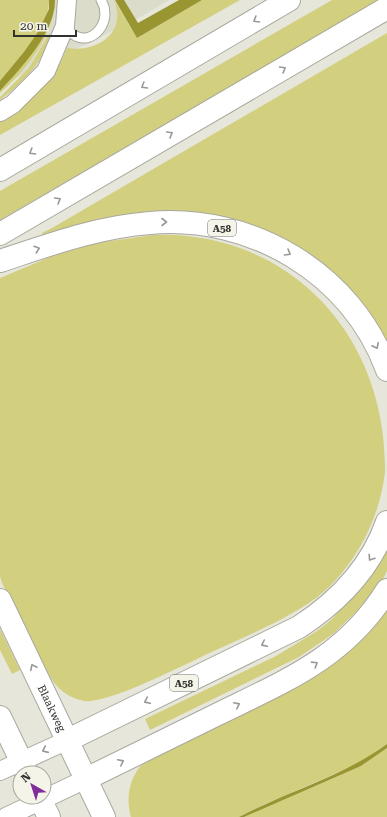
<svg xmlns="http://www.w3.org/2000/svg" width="387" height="817" font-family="'Roboto Serif',serif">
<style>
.built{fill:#dcdcca}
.green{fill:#d2cf7f}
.water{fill:#999531}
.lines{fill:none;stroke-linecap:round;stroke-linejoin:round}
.service-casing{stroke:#a8a89e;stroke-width:11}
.minor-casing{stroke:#a8a89e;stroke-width:20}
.secondary-casing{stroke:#a8a89e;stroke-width:24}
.motorway-casing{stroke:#a8a89e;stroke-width:24}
.service{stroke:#fff;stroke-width:9}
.minor{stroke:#fff;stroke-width:18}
.secondary{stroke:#fff;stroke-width:22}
.motorway{stroke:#fff;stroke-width:22}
.oneway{stroke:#989896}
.labels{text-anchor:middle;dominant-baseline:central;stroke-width:4;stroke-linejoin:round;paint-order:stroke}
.shield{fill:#f4f4e9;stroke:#6c6c66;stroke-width:1}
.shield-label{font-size:10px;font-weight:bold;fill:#32322e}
.street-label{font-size:11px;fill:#32322e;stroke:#f4f4e9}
</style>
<rect width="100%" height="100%" fill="#e6e6db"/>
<path class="built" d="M0,0H169L135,20L0,86Z"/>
<g class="green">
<path d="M0,0H49C49,29 18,60 0,81Z"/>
<path d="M56,0C52,36 28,69 0,93V91C25,64 48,36 56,0Z"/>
<path d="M114,0L137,38L202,0H240L0,135V121C29,103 54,81 67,48C96,53 128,33 114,0Z"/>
<path d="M332,0H379L0,220V191Z"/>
<path d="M387,33V352L382,341L246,227L42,236V233L52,228Z"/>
<path d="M49,34L52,36C38,67 27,79 0,100V97L29,68Z"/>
<path d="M153,235C287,230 387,333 385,472C380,514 362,552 333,583C302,616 235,640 193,661C171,671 106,704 84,701C74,699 64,694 57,686C51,680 48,672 44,665C33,645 23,625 13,604C9,596 2,586 0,576C0,569 0,559 0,551C0,531 0,510 0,489C0,419 0,349 0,278L50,257L96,243Z"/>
<path d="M387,544V571L383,579L358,610L333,634L299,657L150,730L145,719L276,656L317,631L331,620L363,586Z"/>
<path d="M387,610V744L360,763L265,804L239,817H131C125,796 130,776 145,761L353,647Z"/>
<path d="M0,629L20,670L12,674L0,650Z"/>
<path d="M387,748V817H244L361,766Z"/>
</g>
<g class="water">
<path d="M49,0H55C55,33 21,68 0,91V81L24,52L38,32L49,9Z"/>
<path d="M115,0H124L138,23L179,0H202L137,38Z"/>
<path d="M387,744V748L361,766L244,817H239C288,791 342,777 387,744Z"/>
</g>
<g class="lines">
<g class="service-casing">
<path id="service" d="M65,26C68,29 70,33 74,35C92,47 114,21 101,0"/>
</g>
<g class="minor-casing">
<g id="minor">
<path d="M0,112L13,104L46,71L65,26L67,0"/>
<path d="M0,771L68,740"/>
<path d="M6,817L86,779"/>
</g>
</g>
<g class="secondary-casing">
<g id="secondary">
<path id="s1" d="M0,600L104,817"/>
<path d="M0,717L27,773"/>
<path d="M39,797L49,817"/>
</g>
</g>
<g class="motorway-casing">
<g id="motorway">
<path d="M0,170L289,0"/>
<path d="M0,234L387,8"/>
<path d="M0,261C49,245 97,227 150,223C251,214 352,273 387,370"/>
<path d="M68,740L299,627C339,601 371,568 387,522"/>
<path d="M86,779C129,758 173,736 216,715C285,681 345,658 387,590"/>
</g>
</g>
<use href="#service" class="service"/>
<use href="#minor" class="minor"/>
<use href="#secondary" class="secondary"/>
<use href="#motorway" class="motorway"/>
</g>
<defs><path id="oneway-chevron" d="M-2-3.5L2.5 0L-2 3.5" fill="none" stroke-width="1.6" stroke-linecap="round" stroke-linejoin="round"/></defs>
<g class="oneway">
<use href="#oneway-chevron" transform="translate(256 20) rotate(149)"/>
<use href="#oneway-chevron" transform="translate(283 69) rotate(-30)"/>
<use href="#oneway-chevron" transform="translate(144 86) rotate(149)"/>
<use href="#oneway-chevron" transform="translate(170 134) rotate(-30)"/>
<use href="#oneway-chevron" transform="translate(32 152) rotate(149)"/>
<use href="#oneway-chevron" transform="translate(58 200) rotate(-30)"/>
<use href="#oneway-chevron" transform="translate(164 222)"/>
<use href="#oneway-chevron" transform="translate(37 249) rotate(-19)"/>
<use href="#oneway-chevron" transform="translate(288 253) rotate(30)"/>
<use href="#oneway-chevron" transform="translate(376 346) rotate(64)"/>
<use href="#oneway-chevron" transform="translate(371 558) rotate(124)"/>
<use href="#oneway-chevron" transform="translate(264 644) rotate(154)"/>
<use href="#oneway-chevron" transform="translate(315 664) rotate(-32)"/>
<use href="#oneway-chevron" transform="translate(33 667) rotate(-116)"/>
<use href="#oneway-chevron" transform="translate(147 701) rotate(154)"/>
<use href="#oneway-chevron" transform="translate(237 705) rotate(-26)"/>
<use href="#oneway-chevron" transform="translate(45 750) rotate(156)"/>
<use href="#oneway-chevron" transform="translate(121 762) rotate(-26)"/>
</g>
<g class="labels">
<g class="shield">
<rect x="208" y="220" width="28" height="16" rx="3"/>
<rect x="170" y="675" width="28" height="16" rx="3"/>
</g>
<g class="shield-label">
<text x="222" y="228">A58</text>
<text x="184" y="683">A58</text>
</g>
<g class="street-label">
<text stroke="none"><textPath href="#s1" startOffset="120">Blaakweg</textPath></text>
</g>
</g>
<g transform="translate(32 785) rotate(321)"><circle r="19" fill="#f4f4e9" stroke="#a6a69e"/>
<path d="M0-3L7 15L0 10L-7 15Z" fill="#802c9b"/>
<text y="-6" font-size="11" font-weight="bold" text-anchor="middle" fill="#32322e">N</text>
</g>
<path d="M14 30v6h62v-6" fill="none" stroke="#32322e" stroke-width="2"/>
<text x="20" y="30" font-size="12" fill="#32322e" stroke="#f4f4e9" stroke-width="3" paint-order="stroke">20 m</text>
</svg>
